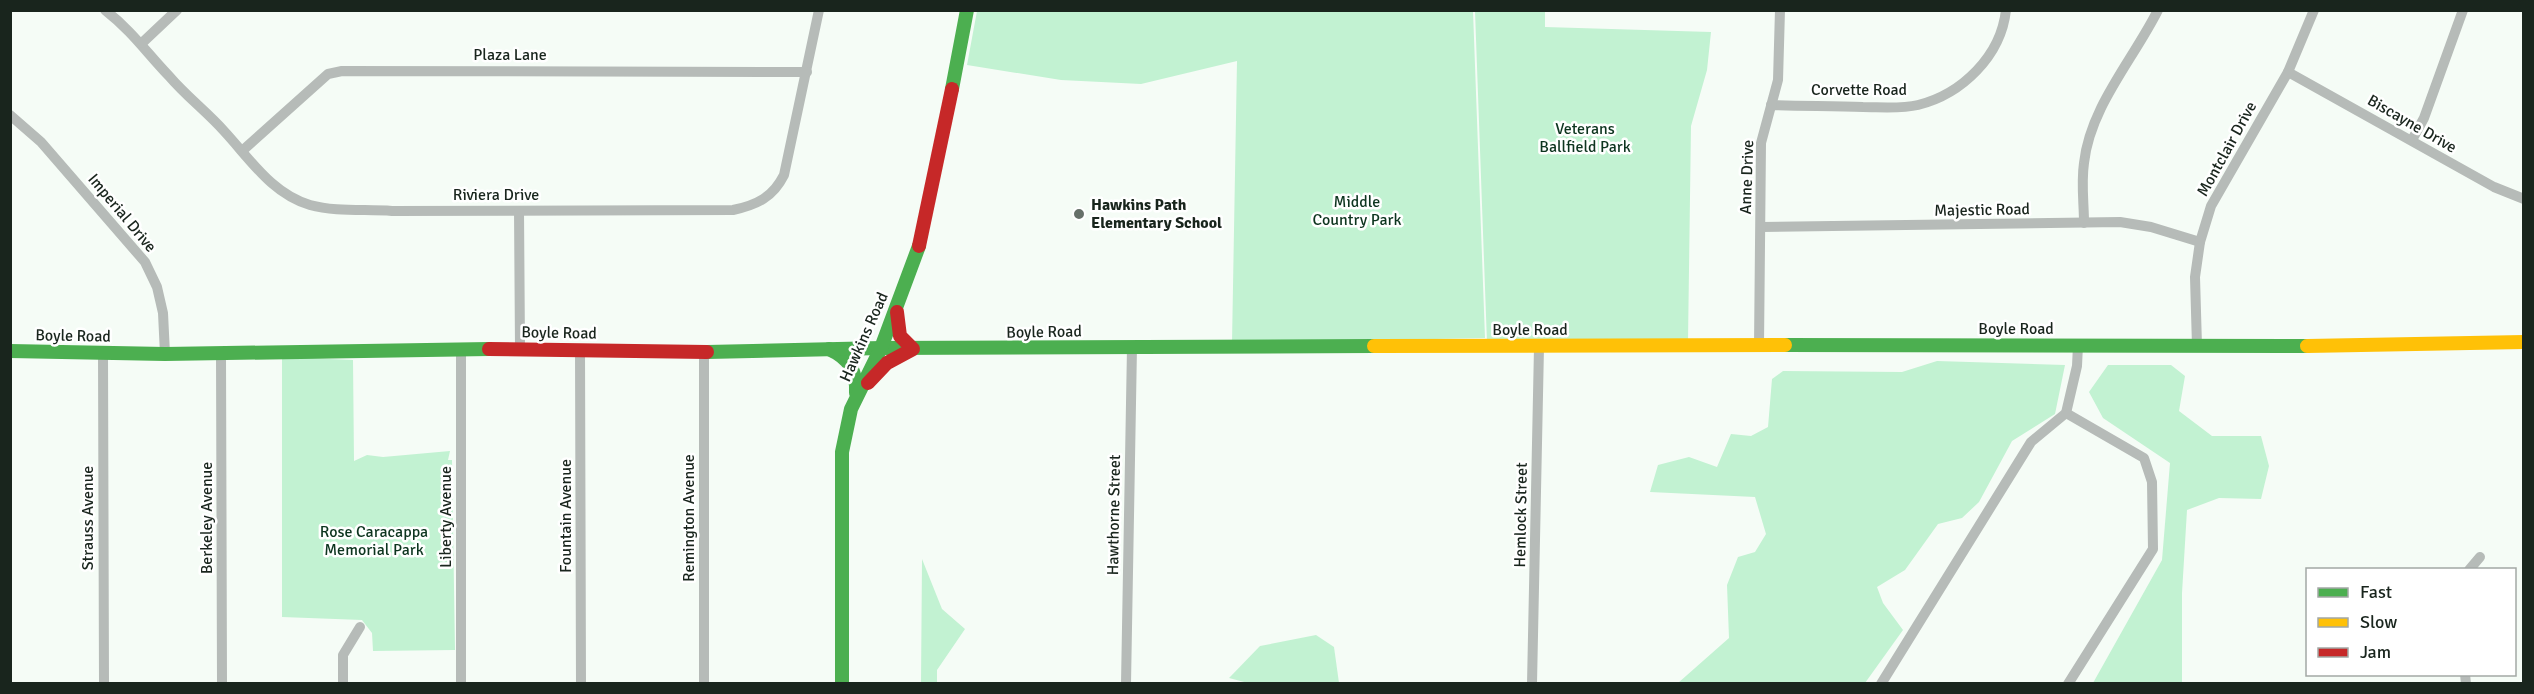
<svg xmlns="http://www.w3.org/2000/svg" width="2534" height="694" font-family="Signika,sans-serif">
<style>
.green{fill:#c2f2d2}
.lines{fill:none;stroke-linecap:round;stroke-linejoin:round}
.street{stroke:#b6bbb8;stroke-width:10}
.fast{stroke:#4caf50;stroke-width:14}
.slow{stroke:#ffc107;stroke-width:14}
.jam{stroke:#c62828;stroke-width:14}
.poi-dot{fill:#667069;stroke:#fff;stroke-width:2}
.labels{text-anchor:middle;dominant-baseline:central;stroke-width:5;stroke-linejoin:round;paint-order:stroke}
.street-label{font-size:16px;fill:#19251d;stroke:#fff}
.park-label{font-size:16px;fill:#0d351f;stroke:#fff}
.poi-label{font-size:16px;font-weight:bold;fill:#19251d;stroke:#fff;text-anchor:start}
</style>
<rect width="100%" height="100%" fill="#f5fcf6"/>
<g class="green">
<path d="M977,11H1473L1485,338L1232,343L1237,61L1141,84L1061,80L967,65Z"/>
<path d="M1475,11H1545V27L1711,32L1707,70L1691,126L1688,341L1487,343Z"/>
<path d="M282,357L353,360L354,461L367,455L383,457L450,451L448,460H452L455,650L373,651L372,633L362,620L282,617Z"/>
<path d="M1937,361L2065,365L2055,414L2012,441L1979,502L1962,518L1938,524L1905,570L1877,587L1883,603L1903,630L1865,683H1678L1729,638L1727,585L1738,557L1755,552L1766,534L1755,497L1650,492L1658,465L1689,457L1717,467L1731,434L1751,436L1768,427L1772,379L1783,371L1902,372Z"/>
<path d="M2108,365H2171L2185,376L2179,411L2212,436H2261L2269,466L2261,499L2219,498L2187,510L2182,593V683H2093L2162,560L2170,463L2103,418L2089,392Z"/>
<path d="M922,559L942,609L965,629L937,670V683H921Z"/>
<path d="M1316,635L1334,647L1339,683H1248L1229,678L1260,646Z"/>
</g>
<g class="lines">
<g class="street">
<path d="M105,10C133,32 146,52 169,76C186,96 207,112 224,131C250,159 272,194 310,205C336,212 365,209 392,211L733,210C757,205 773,197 784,175L819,10"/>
<path d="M142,43L177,10"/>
<path d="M2288,72L2494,187L2524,199"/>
<path d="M1771,105C1802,106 1832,106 1863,107C1880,107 1901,109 1918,105C1962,94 2001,56 2006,10"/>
<path d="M10,115L41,142L145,262L157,287L163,313L165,354"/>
<path d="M2412,140L2424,118L2463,10"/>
<path d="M242,151L328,74L342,71L807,72"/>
<path d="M519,211L520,348"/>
<path d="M2084,223C2084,204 2081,183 2084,163C2090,107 2133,60 2158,10"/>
<path d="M1761,227L2120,222L2151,227L2200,242"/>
<path d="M1759,346L1761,143L1778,80L1780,10"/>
<path d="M2197,346L2195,277L2200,242L2211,206L2288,72L2314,10"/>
<path d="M580,349L581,684"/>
<path d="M461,350V684"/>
<path d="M704,352V684"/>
<path d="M103,353L104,684"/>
<path d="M221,353L222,684"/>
<path d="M2066,413L2144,458L2152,482L2153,549L2068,684"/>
<path d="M2469,570L2480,557"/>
<path d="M2465,674L2466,684"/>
<path d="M343,684V655L360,627"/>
<path d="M1126,684L1132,347"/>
<path d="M1532,684L1539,347"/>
<path d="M1881,684L2031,442L2066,413L2077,366L2078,345"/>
</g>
<g class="fast">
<path d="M952,89L967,10"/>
<path d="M1785,345L2307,346"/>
<path d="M829,349C849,358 857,371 856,393"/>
<path d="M10,351L165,354L489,349"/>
<path d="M707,352L881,348L1374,346"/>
<path d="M842,684V452L851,409L881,348L919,246"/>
</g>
<g class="slow">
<path d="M1374,346L1785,345"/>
<path d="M2307,346L2524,342"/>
</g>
<g class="jam">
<path d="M919,246L952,89"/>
<path d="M489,349L707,352"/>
<path d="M868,383L887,363L913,349L900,336L897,312"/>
</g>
</g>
<circle class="poi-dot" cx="1079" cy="214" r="6"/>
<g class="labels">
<g class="street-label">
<text x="510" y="55">Plaza Lane</text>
<text x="1859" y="90">Corvette Road</text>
<text transform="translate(2412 124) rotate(30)">Biscayne Drive</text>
<text transform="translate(2227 149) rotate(-61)">Montclair Drive</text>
<text transform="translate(1747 177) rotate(-88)">Anne Drive</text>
<text x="496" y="195">Riviera Drive</text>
<text transform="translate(1982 210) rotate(-1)">Majestic Road</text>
<text transform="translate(122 213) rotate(50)">Imperial Drive</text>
<text x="2016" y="329">Boyle Road</text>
<text x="1530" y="330">Boyle Road</text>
<text transform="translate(1044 332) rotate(-1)">Boyle Road</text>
<text transform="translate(559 333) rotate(1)">Boyle Road</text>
<text transform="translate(73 336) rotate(1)">Boyle Road</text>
<text transform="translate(864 337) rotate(-66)">Hawkins Road</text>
<text transform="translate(1114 515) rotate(-89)">Hawthorne Street</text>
<text transform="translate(1521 515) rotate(-89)">Hemlock Street</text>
<text transform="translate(566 516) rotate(-90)">Fountain Avenue</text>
<text transform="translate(446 517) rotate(-90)">Liberty Avenue</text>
<text transform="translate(88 518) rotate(-90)">Strauss Avenue</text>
<text transform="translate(207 518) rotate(-90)">Berkeley Avenue</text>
<text transform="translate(689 518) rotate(-90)">Remington Avenue</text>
</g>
<g class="park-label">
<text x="1585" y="129">Veterans<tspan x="1585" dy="18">Ballfield Park</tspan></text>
<text x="1357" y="202">Middle<tspan x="1357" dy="18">Country Park</tspan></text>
<text x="374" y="532">Rose Caracappa<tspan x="374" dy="18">Memorial Park</tspan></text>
</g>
<g class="poi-label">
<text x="1091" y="205">Hawkins Path<tspan x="1091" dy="18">Elementary School</tspan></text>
</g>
</g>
<rect width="2534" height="694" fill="none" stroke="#19251d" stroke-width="24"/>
<rect x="2306" y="568" width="210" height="108" fill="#ffffff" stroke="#a3a8a5" stroke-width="1.5"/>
<rect x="2318" y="588" width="30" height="9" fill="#4caf50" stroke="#a3a8a5" stroke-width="1.5"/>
<text x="2360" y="598" font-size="18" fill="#19251d">Fast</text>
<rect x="2318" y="618" width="30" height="9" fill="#ffc107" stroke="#a3a8a5" stroke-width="1.5"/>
<text x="2360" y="628" font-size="18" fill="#19251d">Slow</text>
<rect x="2318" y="648" width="30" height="9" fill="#c62828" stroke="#a3a8a5" stroke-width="1.5"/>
<text x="2360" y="658" font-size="18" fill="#19251d">Jam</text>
</svg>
